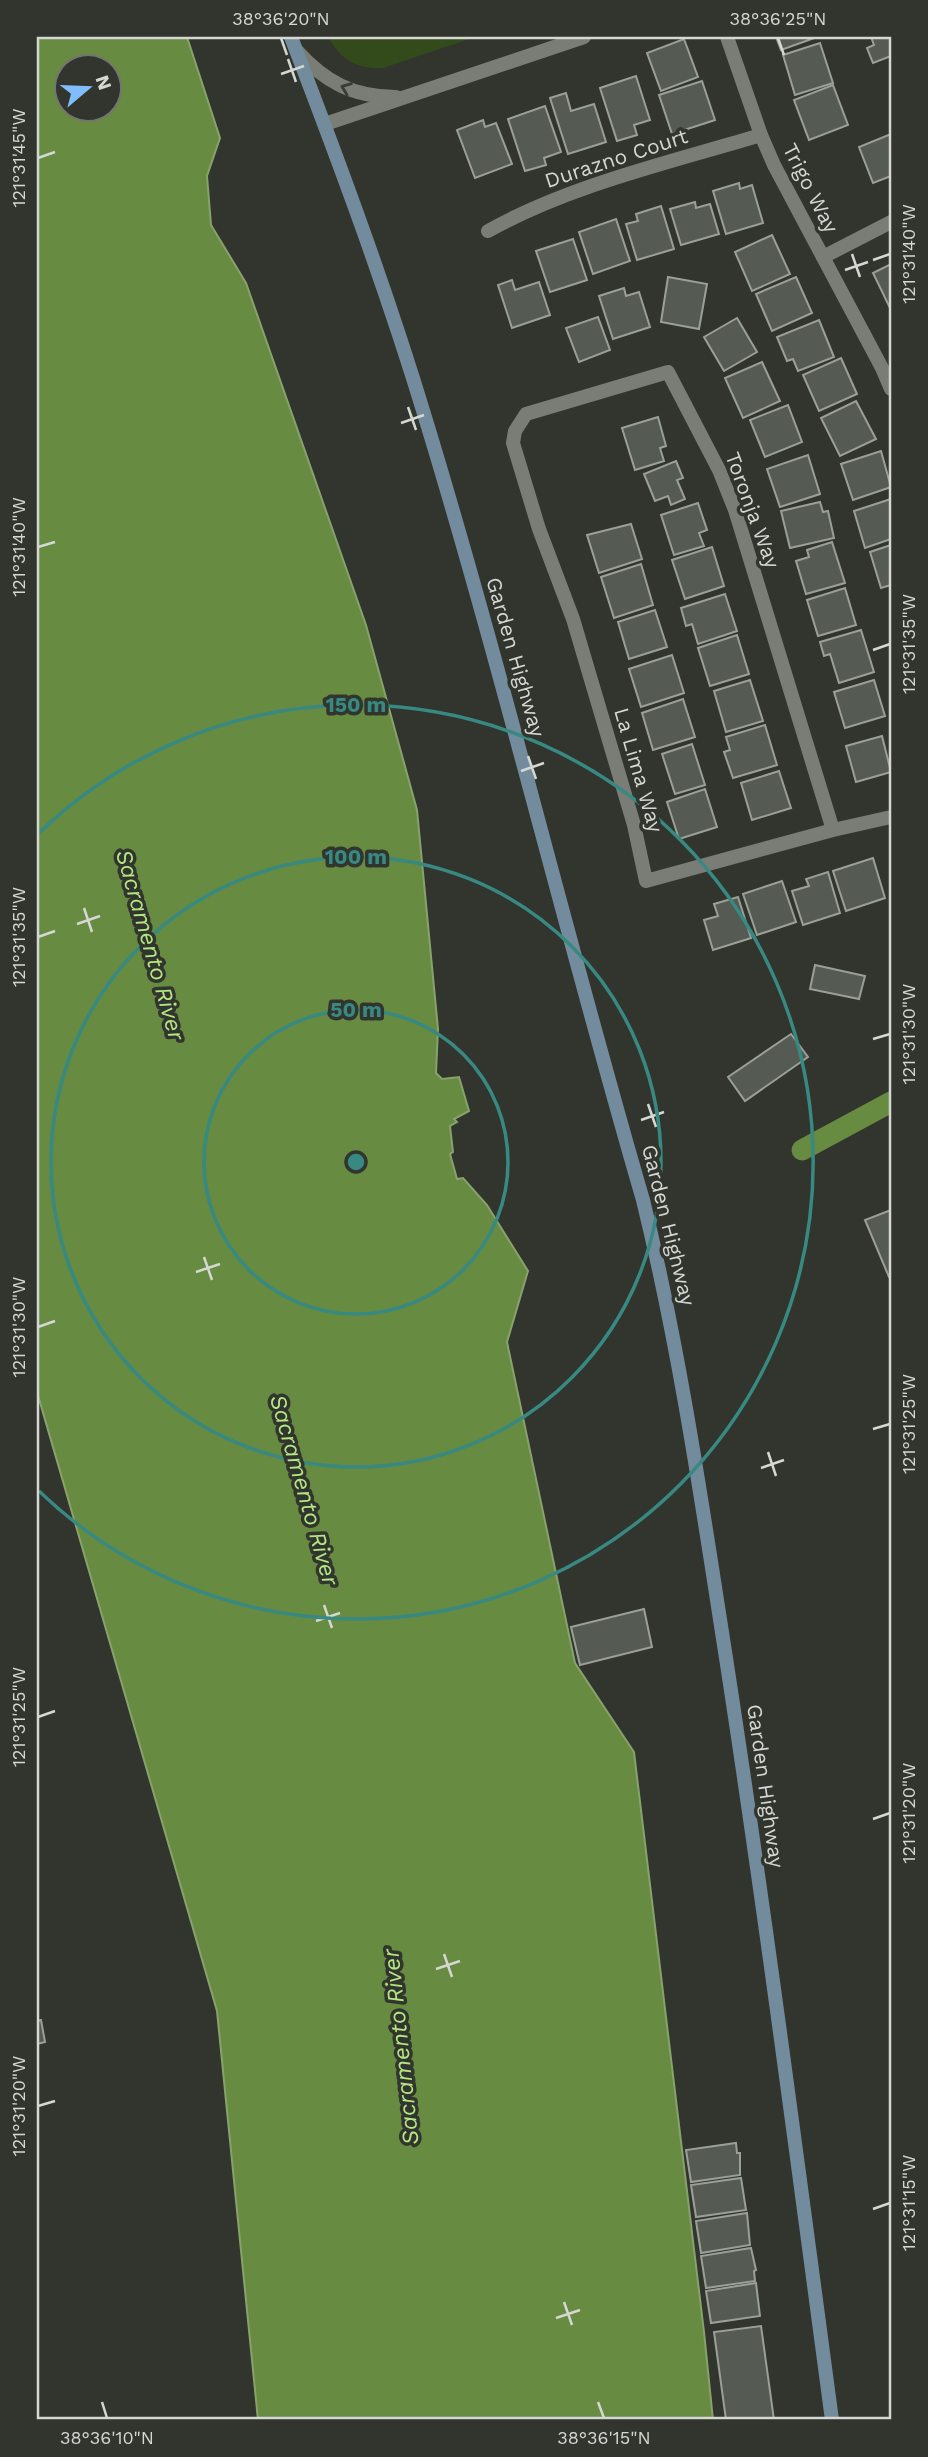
<svg xmlns="http://www.w3.org/2000/svg" width="928" height="2457" font-family="'Work Sans',sans-serif">
<style>
.green{fill:#334b1a}
.water{fill:#678b41;stroke:#88a26d;stroke-width:2;fill-rule:evenodd}
.lines{fill:none;stroke-linecap:round;stroke-linejoin:round}
.canal{stroke:#678b41;stroke-width:21}
.building{fill:#555a52;stroke:#9a9f97;stroke-width:2}
.minor{stroke:#797d75;stroke-width:14}
.tertiary{stroke:#797d75;stroke-width:14}
.secondary{stroke:#738c9d;stroke-width:14}
.oneway{stroke:#383c35}
.ticks{fill:none;stroke:#d5d7d3;stroke-width:2.5}
.ring{fill:none;stroke:#378982;stroke-width:3.5}
.labels{text-anchor:middle;dominant-baseline:central;stroke-width:7;stroke-linejoin:round;paint-order:stroke}
.street-label{font-size:21px;fill:#d5d7d3;stroke:#31352e}
.water-label{font-size:23px;font-style:italic;fill:#b4e782;stroke:#31352e}
.centre{fill:#378982;stroke:#31352e;stroke-width:3.5}
.ring-label{font-size:21px;text-anchor:middle;font-weight:bold;fill:#378982;stroke:#31352e;stroke-width:7;stroke-linejoin:round;paint-order:stroke}
.neatline{fill:none;stroke:#d5d7d3;stroke-width:2.5}
.ticks-label{font-size:18px;text-anchor:middle;fill:#d5d7d3}
</style>
<rect width="100%" height="100%" fill="#31352e"/>
<path class="green" d="M328,37H475L383,68C356,69 341,60 328,37Z"/>
<path class="water" d="M37,37H187L220,138L207,176L211,225L246,283L366,625L417,810L438,1029L436,1073L442,1079L459,1077L469,1111L454,1119L457,1122L450,1126L453,1152L450,1154L457,1179L463,1178L487,1205L528,1271L507,1342L575,1663L634,1752L704,2332L713,2420H258L217,2011L37,1392ZM66,66H108V108H66Z"/>
<g class="lines">
<path class="canal" d="M802,1150L891,1102"/>
</g>
<g class="building">
<path d="M776,37H817L781,50Z"/>
<path d="M871,37H891V56L873,63L867,48L874,45Z"/>
<path d="M684,39L698,77L661,91L647,53Z"/>
<path d="M820,43L833,83L795,95L783,55Z"/>
<path d="M636,76L650,120L634,125L637,135L617,141L600,88Z"/>
<path d="M702,81L715,120L672,134L659,95Z"/>
<path d="M833,85L848,125L809,140L794,100Z"/>
<path d="M566,93L571,111L594,104L606,142L568,154L550,98Z"/>
<path d="M545,106L561,152L544,158L546,165L525,171L508,119Z"/>
<path d="M483,120L485,127L496,123L512,164L475,178L457,130Z"/>
<path d="M891,134V176L873,183L859,147Z"/>
<path d="M739,183L740,189L752,185L763,223L726,234L713,191Z"/>
<path d="M695,202L696,208L710,204L719,234L681,245L670,209Z"/>
<path d="M661,206L674,249L637,260L626,224L638,221L636,214Z"/>
<path d="M616,219L630,261L593,274L579,232Z"/>
<path d="M772,235L790,274L752,291L735,252Z"/>
<path d="M573,239L587,280L550,292L536,251Z"/>
<path d="M891,264V310L873,273Z"/>
<path d="M668,277L707,284L699,329L661,322Z"/>
<path d="M796,277L812,313L772,331L756,294Z"/>
<path d="M512,280L515,290L539,282L550,315L512,328L498,285Z"/>
<path d="M624,288L626,296L639,292L650,327L613,339L599,296Z"/>
<path d="M598,317L610,350L579,362L566,328Z"/>
<path d="M737,318L757,352L724,371L704,337Z"/>
<path d="M819,320L834,357L798,371L793,359L787,361L777,337Z"/>
<path d="M841,358L857,394L819,411L803,375Z"/>
<path d="M762,362L780,401L743,418L725,378Z"/>
<path d="M856,401L876,439L840,456L821,418Z"/>
<path d="M788,405L802,442L765,457L750,420Z"/>
<path d="M658,417L666,446L660,448L664,461L635,470L622,428Z"/>
<path d="M881,451L891,487L853,500L841,464Z"/>
<path d="M808,455L820,494L780,507L767,469Z"/>
<path d="M676,461L683,478L677,480L685,499L671,505L668,496L655,501L644,474Z"/>
<path d="M891,499V539L865,548L854,511Z"/>
<path d="M820,502L823,512L828,511L834,538L790,548L781,511Z"/>
<path d="M698,503L707,530L699,533L704,546L674,555L661,515Z"/>
<path d="M631,524L642,559L599,573L587,535Z"/>
<path d="M832,542L845,583L806,594L796,561L809,557L807,550Z"/>
<path d="M891,545V585L881,588L870,552Z"/>
<path d="M712,547L724,586L685,599L672,560Z"/>
<path d="M641,564L653,605L614,618L601,577Z"/>
<path d="M845,588L856,625L818,636L807,600Z"/>
<path d="M725,594L737,631L698,644L692,624L686,626L681,608Z"/>
<path d="M655,610L667,647L629,659L618,622Z"/>
<path d="M861,630L874,672L839,683L830,654L824,656L820,642Z"/>
<path d="M737,635L749,674L710,686L698,648Z"/>
<path d="M672,655L684,693L641,707L629,669Z"/>
<path d="M750,680L763,721L726,732L714,691Z"/>
<path d="M874,680L885,716L845,728L834,692Z"/>
<path d="M683,699L695,737L653,750L642,713Z"/>
<path d="M765,725L777,765L733,778L724,752L730,750L726,737Z"/>
<path d="M882,736L891,772L856,782L846,746Z"/>
<path d="M692,744L705,785L675,794L662,754Z"/>
<path d="M779,771L791,808L752,820L741,783Z"/>
<path d="M705,789L717,827L679,839L667,802Z"/>
<path d="M873,858L885,898L846,911L833,871Z"/>
<path d="M828,872L840,913L803,925L792,891L809,886L806,879Z"/>
<path d="M782,881L796,922L757,935L743,894Z"/>
<path d="M738,897L751,938L713,950L704,920L718,916L714,904Z"/>
<path d="M815,965L865,976L859,999L810,989Z"/>
<path d="M791,1034L808,1057L745,1101L728,1077Z"/>
<path d="M891,1210V1276L889,1277L865,1220Z"/>
<path d="M644,1609L652,1647L580,1665L571,1627Z"/>
<path d="M41,2020L45,2042L37,2044V2021Z"/>
<path d="M736,2143L737,2153H740V2175L691,2182L686,2150Z"/>
<path d="M741,2178L746,2210L696,2217L691,2185Z"/>
<path d="M747,2213L750,2245L701,2253L696,2221Z"/>
<path d="M751,2248L756,2270L754,2271L755,2281L706,2288L701,2256Z"/>
<path d="M756,2283L760,2316L711,2323L706,2291Z"/>
<path d="M761,2326L774,2420H726L714,2332Z"/>
</g>
<g class="lines">
<g class="minor">
<path d="M727,37L761,135L774,165L882,368L891,389"/>
<path d="M488,231C570,185 671,162 761,135"/>
<path d="M823,257L891,222"/>
<path d="M833,830L735,510L719,470L668,372L526,414L515,431L513,443L539,529L573,619L634,825L646,881L833,830L891,817"/>
</g>
<g class="tertiary">
<path d="M297,51C325,82 353,97 396,97"/>
<path d="M325,124L584,37"/>
</g>
<path class="secondary" d="M291,37C339,162 386,288 425,417C504,676 567,940 643,1200C680,1351 702,1504 726,1658C765,1911 798,2166 832,2420"/>
</g>
<defs><path id="oneway-chevron" d="M-2-3.5L2.5 0L-2 3.5" fill="none" stroke-width="1.6" stroke-linecap="round" stroke-linejoin="round" transform="scale(1.75)"/></defs>
<use class="oneway" href="#oneway-chevron" transform="translate(346 88) rotate(-159)"/>
<path class="ticks" d="M281,38L287,55M778,38L784,55M288,59L296,82M281,74L304,66M38,158L55,152M852,254L860,277M873,260L890,254M845,270L868,262M408,407L416,430M401,423L424,415M38,547L55,542M873,650L890,644M528,756L536,779M521,771L544,763M84,908L92,932M77,924L100,916M38,937L55,931M873,1039L890,1034M648,1104L656,1127M641,1120L664,1112M204,1257L212,1280M196,1272L220,1264M38,1327L55,1321M873,1429L890,1424M768,1452L776,1476M761,1468L784,1460M324,1605L332,1628M316,1621L340,1613M38,1717L55,1711M873,1819L890,1813M444,1954L452,1977M436,1969L460,1961M38,2106L55,2101M873,2209L890,2203M564,2302L572,2325M556,2318L580,2310M102,2402L107,2418M598,2402L604,2418"/>
<g class="ring">
<circle cx="356" cy="1162" r="152"/>
<circle cx="356" cy="1162" r="305"/>
<path d="M39 833A457 457 0 1 1 39 1491"/>
</g>
<g class="labels">
<g class="street-label">
<text transform="translate(616 158) rotate(-18)">Durazno Court</text>
<text transform="translate(811 188) rotate(63)">Trigo Way</text>
<text transform="translate(753 510) rotate(70)">Toronja Way</text>
<text transform="translate(516 657) rotate(74)">Garden Highway</text>
<text transform="translate(639 770) rotate(74)">La Lima Way</text>
<text transform="translate(669 1225) rotate(76)">Garden Highway</text>
<text transform="translate(766 1786) rotate(82)">Garden Highway</text>
</g>
<g class="water-label">
<text transform="translate(150 945) rotate(74)">Sacramento River</text>
<text transform="translate(304 1490) rotate(74)">Sacramento River</text>
<text transform="translate(401 2047) rotate(-96)">Sacramento River</text>
</g>
</g>
<circle cx="356" cy="1162" r="10" class="centre"/>
<g class="ring-label">
<text x="356" y="712">150 m</text>
<text x="356" y="864">100 m</text>
<text x="356" y="1017">50 m</text>
</g>
<rect width="928" height="2457" fill="none" stroke="#31352e" stroke-width="77"/>
<g transform="translate(88 88) rotate(71)"><circle r="33" fill="#31352e" stroke="#737670" stroke-width="2"/>
<path d="M0-5L12 26L0 18L-12 26Z" fill="#82bcfa"/>
<text y="-10" font-size="19" font-weight="bold" text-anchor="middle" fill="#d5d7d3">N</text>
</g>
<rect x="38" y="38" width="852" height="2380" class="neatline"/>
<g class="ticks-label">
<text x="281" y="25">38°36'20"N</text>
<text x="778" y="25">38°36'25"N</text>
<text transform="translate(19 158) rotate(-90)" y="6">121°31'45"W</text>
<text transform="translate(909 254) rotate(-90)" y="6">121°31'40"W</text>
<text transform="translate(19 547) rotate(-90)" y="6">121°31'40"W</text>
<text transform="translate(909 644) rotate(-90)" y="6">121°31'35"W</text>
<text transform="translate(19 937) rotate(-90)" y="6">121°31'35"W</text>
<text transform="translate(909 1034) rotate(-90)" y="6">121°31'30"W</text>
<text transform="translate(19 1327) rotate(-90)" y="6">121°31'30"W</text>
<text transform="translate(909 1424) rotate(-90)" y="6">121°31'25"W</text>
<text transform="translate(19 1717) rotate(-90)" y="6">121°31'25"W</text>
<text transform="translate(909 1813) rotate(-90)" y="6">121°31'20"W</text>
<text transform="translate(19 2106) rotate(-90)" y="6">121°31'20"W</text>
<text transform="translate(909 2203) rotate(-90)" y="6">121°31'15"W</text>
<text x="107" y="2444">38°36'10"N</text>
<text x="604" y="2444">38°36'15"N</text>
</g>
</svg>
